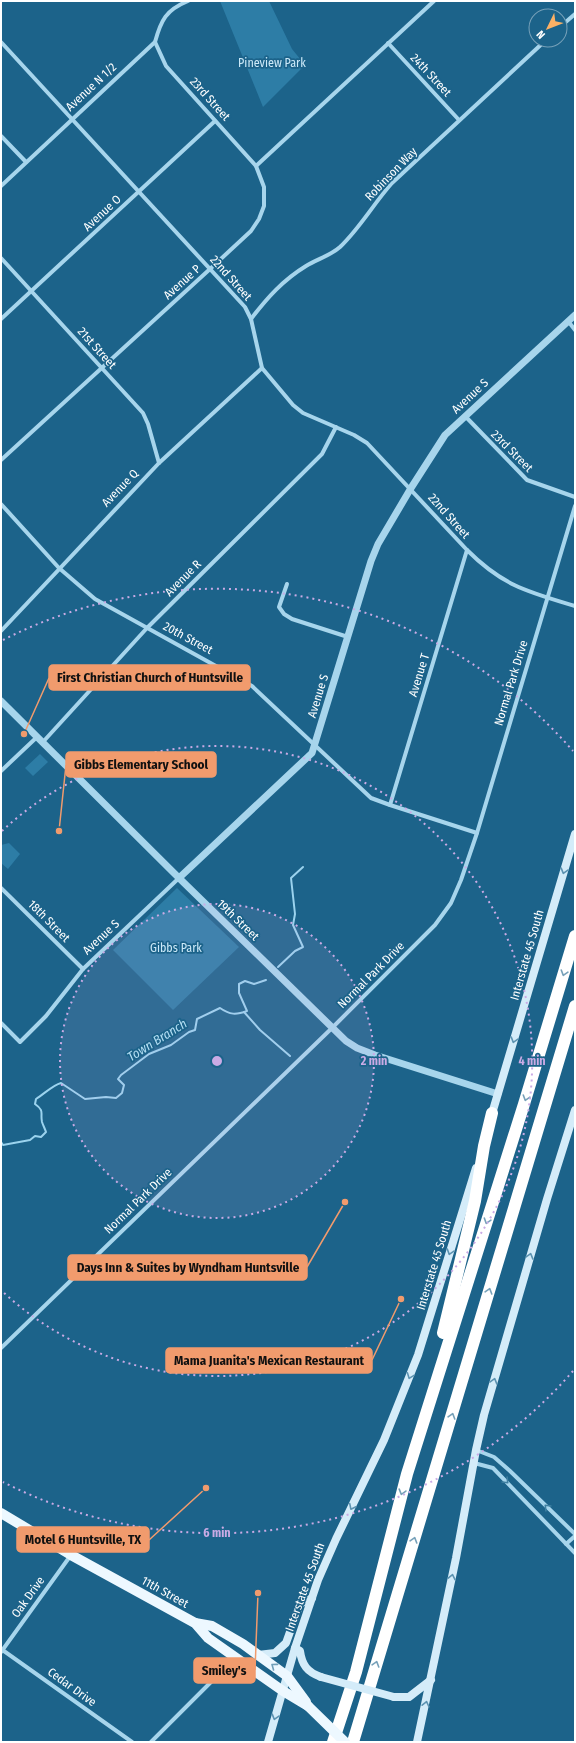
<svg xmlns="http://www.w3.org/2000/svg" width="576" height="1743" font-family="'Fira Sans Condensed',sans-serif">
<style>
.green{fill:#2d7da6}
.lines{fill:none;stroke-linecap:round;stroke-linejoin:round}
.stream{stroke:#9bd3ee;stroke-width:2}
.minor{stroke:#a7d5ec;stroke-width:4}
.tertiary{stroke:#a7d5ec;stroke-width:7}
.secondary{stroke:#d4ecf9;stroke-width:8}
.primary{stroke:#edf8ff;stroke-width:10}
.motorway{stroke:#fff;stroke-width:12}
.secondary-bridge{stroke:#d4ecf9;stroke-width:8}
.primary-bridge{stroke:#edf8ff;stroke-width:10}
.oneway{stroke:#5c93b1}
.oneway2{stroke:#77a1b9}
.oneway3{stroke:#3f80a2}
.oneway4{stroke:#709fb9}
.ring{fill:none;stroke:#caabe5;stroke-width:2;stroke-dasharray:2 4}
.labels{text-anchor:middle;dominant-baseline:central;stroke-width:3.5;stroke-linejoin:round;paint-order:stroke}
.park-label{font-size:12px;fill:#cdeaf9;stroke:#1c638a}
.street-label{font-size:12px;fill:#fff;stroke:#1c638a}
.water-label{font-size:13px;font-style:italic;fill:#b3def3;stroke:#1c638a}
.centre{fill:#caabe5;stroke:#1c638a;stroke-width:2}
.ring-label{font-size:12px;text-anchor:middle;font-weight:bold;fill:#caabe5;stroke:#1c638a;stroke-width:3.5;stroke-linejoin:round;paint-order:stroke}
.leader{fill:none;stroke:#f19b6d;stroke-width:1.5}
.callout-dot{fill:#f19b6d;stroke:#1c638a;stroke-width:1.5}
.callout{fill:#f19b6d;stroke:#f19b6d;stroke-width:1.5}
.callout-label{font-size:13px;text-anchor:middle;font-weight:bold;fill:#111}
</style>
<rect width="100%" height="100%" fill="#1c638a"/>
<g class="green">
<path d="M220,1H269L292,49L305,65L263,107Z"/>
<path d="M40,754L48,762L33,776L25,768Z"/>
<path d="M9,843L20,854L8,869L1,863V845Z"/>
<path d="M177,888L239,947L173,1010L113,950Z"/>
</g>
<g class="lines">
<g class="stream">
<path d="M278,967L295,951L303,947L293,925L295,914L291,878L303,867"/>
<path d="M244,1012L260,1030L290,1056"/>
<path d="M1,1142L3,1145L30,1140L35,1136L41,1137L46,1132C45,1129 43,1125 42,1122C40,1113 45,1111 35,1104L36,1099C44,1094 53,1085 61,1083L85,1099L106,1097L116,1098L122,1093L124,1085L118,1079L121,1075L149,1054L171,1045L189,1032L195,1030L197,1019L220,1008C230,1015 236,1015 247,1011L239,993V984L245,981L254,984L266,980"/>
</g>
<g class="minor">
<path d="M560,27L575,14"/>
<path d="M1,42L245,307L251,319L262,368L293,405L303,413L354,435L367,443L467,550C503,586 528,592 575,606"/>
<path d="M388,43L459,120"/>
<path d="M1,136L26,162"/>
<path d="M256,166L434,1"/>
<path d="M1,186L155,42C161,20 166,10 188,1"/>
<path d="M1,258L143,413L148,424L159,463"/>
<path d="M1,319L215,121"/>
<path d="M251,319C267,298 283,280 306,266C317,259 330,256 340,247C360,228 374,203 392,183L546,40"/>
<path d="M568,321L575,330"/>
<path d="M465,416L527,480L575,497"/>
<path d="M1,460L210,269L251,231L259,219L264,206V187L256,166L166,66L155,42"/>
<path d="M1,504L59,568L95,599L252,686L371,798L390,805L477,833"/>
<path d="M287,584L279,607L284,614L292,619L348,637"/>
<path d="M1,631L159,463L262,368"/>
<path d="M42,743L147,628L322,454L336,427"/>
<path d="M1,771L37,737"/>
<path d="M390,805L467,550"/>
<path d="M1,888L83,969"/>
<path d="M1,1023L20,1042L46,1016L83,969L179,878"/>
<path d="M1,1348L332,1028L435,925L451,903L461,880L477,833L575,506"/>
<path d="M476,1450L494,1457L510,1471L575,1534"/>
<path d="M474,1463L493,1468L575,1553"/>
<path d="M566,1544L575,1536"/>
<path d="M1,1649L132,1742"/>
<path d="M1,1652L71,1555"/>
<path d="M151,1742L236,1657"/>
</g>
<g class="tertiary">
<path d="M1,701L179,878L346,1041L357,1048L375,1055L498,1094"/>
<path d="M179,878L312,753L371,561L378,544L411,488L445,435L575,315"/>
</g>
<g class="secondary">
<path d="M491,1117L575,834"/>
<path d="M295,1648L300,1651C302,1665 307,1672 321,1677"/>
<path d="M258,1655L275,1653L286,1643L300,1604L312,1598"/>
<path d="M394,1697H409L431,1680"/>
<path d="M268,1742L295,1648L318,1580L336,1539L384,1440L418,1355L476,1168"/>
<path d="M417,1742L456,1558L476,1450L484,1415L547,1199L575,1110"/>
</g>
<g class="primary">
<path d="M1,1513L71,1555L195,1623L208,1638L283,1691L308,1706"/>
<path d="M195,1623L212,1626L243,1644L287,1676L306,1702"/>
</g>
<g class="motorway">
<path d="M443,1333L475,1201L484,1146L492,1113"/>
<path d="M333,1742L356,1672L407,1474L524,1104L575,936"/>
<path d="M353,1742L575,1006"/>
</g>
<path class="secondary-bridge" d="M321,1677L394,1697"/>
<path class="primary-bridge" d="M308,1706L345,1742"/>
</g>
<defs><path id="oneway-chevron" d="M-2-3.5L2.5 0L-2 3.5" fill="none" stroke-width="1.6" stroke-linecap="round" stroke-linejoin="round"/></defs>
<g class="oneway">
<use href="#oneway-chevron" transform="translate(564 871) rotate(106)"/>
<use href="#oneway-chevron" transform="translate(514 1040) rotate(107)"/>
<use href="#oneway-chevron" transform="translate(450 1252) rotate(108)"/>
<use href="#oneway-chevron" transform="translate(530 1256) rotate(-74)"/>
<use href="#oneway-chevron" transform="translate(410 1376) rotate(111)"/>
<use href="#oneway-chevron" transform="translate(494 1381) rotate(-74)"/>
<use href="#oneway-chevron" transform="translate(352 1507) rotate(116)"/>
<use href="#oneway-chevron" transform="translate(452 1577) rotate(-78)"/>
<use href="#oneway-chevron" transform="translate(426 1704) rotate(-77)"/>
<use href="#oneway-chevron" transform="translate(275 1717) rotate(106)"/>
</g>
<g class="oneway2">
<use href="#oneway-chevron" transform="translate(564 973) rotate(107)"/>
<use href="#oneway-chevron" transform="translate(526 1098) rotate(107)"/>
<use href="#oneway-chevron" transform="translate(487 1221) rotate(108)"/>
<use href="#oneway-chevron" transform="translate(489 1291) rotate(-73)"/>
<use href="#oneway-chevron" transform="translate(452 1416) rotate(-73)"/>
<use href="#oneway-chevron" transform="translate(402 1492) rotate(106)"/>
<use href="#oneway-chevron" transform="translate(414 1540) rotate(-73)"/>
<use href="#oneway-chevron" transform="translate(376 1664) rotate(-73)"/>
</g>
<g class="oneway3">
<use href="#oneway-chevron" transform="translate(506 1481) rotate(46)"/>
<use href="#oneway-chevron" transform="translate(547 1507) rotate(-135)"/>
</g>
<use class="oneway4" href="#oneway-chevron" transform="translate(274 1666) rotate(-144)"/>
<circle cx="217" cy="1061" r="157" fill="#caabe5" fill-opacity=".12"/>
<g class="ring">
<circle cx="217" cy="1061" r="157"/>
<path d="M2 831A315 315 0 1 1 2 1291"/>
<path d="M573 1371A472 472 0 0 1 3 1482M3 640A472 472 0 0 1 573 751"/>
</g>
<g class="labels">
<g class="park-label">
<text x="272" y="63">Pineview Park</text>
<text x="176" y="948">Gibbs Park</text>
</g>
<g class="street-label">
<text transform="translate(431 75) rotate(47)">24th Street</text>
<text transform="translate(91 87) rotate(-43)">Avenue N 1/2</text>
<text transform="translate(210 99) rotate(48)">23rd Street</text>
<text transform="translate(391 174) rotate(-46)">Robinson Way</text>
<text transform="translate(102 213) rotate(-43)">Avenue O</text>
<text transform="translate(231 278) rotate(48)">22nd Street</text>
<text transform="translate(182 282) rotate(-42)">Avenue P</text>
<text transform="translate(97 348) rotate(48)">21st Street</text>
<text transform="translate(470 396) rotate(-43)">Avenue S</text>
<text transform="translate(512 451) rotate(45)">23rd Street</text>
<text transform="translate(120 488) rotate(-46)">Avenue Q</text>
<text transform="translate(449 516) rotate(48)">22nd Street</text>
<text transform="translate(183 578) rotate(-45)">Avenue R</text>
<text transform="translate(188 638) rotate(28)">20th Street</text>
<text transform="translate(419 675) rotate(-73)">Avenue T</text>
<text transform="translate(511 683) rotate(-73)">Normal Park Drive</text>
<text transform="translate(318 696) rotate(-73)">Avenue S</text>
<text transform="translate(238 920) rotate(44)">19th Street</text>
<text transform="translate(49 921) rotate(45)">18th Street</text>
<text transform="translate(101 937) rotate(-43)">Avenue S</text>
<text transform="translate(527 955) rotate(-74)">Interstate 45 South</text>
<text transform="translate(371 975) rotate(-45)">Normal Park Drive</text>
<text transform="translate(138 1201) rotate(-44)">Normal Park Drive</text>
<text transform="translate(434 1265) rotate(-73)">Interstate 45 South</text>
<text transform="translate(305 1587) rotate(-70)">Interstate 45 South</text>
<text transform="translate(165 1592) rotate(29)">11th Street</text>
<text transform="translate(28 1597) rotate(-54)">Oak Drive</text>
<text transform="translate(72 1687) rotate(36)">Cedar Drive</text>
</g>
<g class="water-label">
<text transform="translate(157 1040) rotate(-32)">Town Branch</text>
</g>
</g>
<circle cx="217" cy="1061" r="6" class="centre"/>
<g class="ring-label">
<text x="374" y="1065">2 min</text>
<text x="532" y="1065">4 min</text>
<text x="217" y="1537">6 min</text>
</g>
<path class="leader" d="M24 734L49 678M59 831L66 765M345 1202L307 1267M401 1299L372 1360M206 1488L149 1540M258 1593L255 1670"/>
<g class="callout-dot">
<circle cx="24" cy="734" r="4"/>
<circle cx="59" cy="831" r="4"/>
<circle cx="345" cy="1202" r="4"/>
<circle cx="401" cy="1299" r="4"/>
<circle cx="206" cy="1488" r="4"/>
<circle cx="258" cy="1593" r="4"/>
</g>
<g class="callout">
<rect x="49" y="665" width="201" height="25" rx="4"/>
<rect x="66" y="752" width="150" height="25" rx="4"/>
<rect x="68" y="1255" width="239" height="25" rx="4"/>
<rect x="166" y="1348" width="206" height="25" rx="4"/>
<rect x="17" y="1527" width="132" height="25" rx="4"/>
<rect x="194" y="1658" width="61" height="25" rx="4"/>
</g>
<g class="callout-label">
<text x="150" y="682">First Christian Church of Huntsville</text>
<text x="141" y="769">Gibbs Elementary School</text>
<text x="188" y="1272">Days Inn &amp; Suites by Wyndham Huntsville</text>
<text x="269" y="1365">Mama Juanita's Mexican Restaurant</text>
<text x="83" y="1544">Motel 6 Huntsville, TX</text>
<text x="224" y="1675">Smiley's</text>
</g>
<rect width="576" height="1743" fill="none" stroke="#ffffff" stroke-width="4"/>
<g transform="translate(548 28) rotate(227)"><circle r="19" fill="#1c638a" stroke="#77a1b9"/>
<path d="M0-3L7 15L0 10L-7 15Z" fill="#fcb165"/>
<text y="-6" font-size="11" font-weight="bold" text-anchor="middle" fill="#ffffff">N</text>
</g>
</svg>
